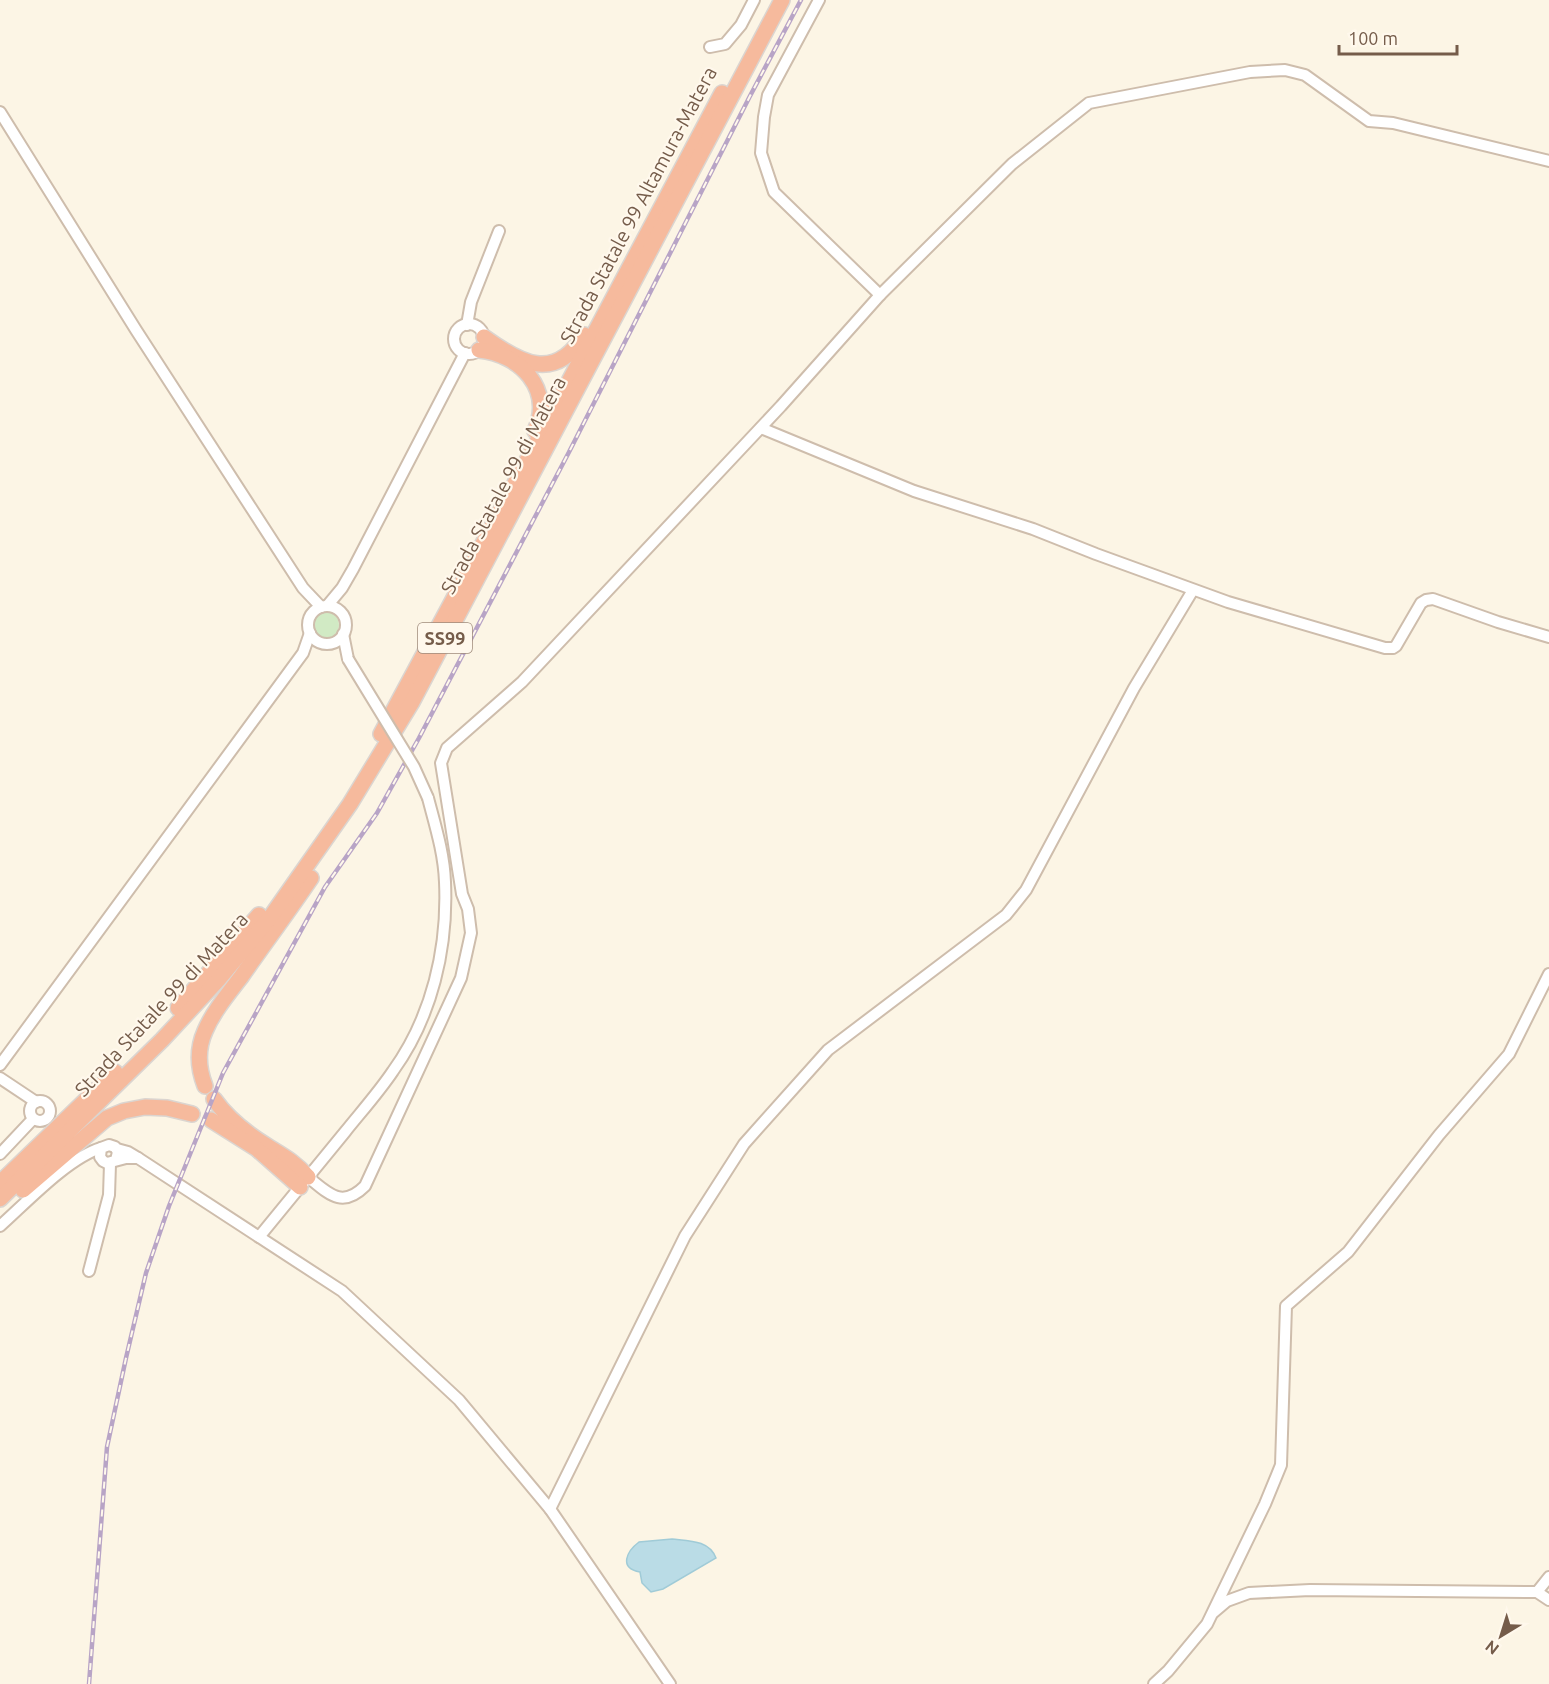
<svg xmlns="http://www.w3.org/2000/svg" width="1549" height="1684" font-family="Ubuntu,sans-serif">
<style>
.green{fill:#d1eac4}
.water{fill:#badce6;stroke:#a0cbd7;stroke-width:1.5}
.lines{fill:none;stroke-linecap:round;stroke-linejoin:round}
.minor-casing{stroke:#cebdac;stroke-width:14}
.highway-casing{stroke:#dbd5d0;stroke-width:18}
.minor{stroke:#fff;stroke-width:10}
.highway{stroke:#f6ba9d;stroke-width:15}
.rail-casing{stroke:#b8a4c6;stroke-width:4.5}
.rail{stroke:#fff8ec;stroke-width:2;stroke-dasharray:7;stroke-linecap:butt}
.minor-bridge-casing{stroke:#cebdac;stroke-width:14;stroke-linecap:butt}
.minor-bridge{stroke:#fff;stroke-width:10}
.labels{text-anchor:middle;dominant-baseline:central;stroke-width:4.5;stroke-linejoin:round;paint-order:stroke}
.shield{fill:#fff8ec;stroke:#9e8b7b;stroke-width:1.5}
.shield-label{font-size:18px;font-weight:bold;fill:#755c4a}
.street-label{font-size:20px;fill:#755c4a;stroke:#fff8ec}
</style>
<rect width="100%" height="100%" fill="#fcf5e5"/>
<circle class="green" cx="326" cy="625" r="13"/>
<path class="water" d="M672,1539C689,1541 709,1540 716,1558L663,1589L651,1592L642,1583L640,1572C618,1568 627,1551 639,1542Z"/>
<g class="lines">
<g class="minor-casing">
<g id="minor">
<path d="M819,0L768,95L764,117L761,153L774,192L880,295"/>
<path d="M710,47L725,44L741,25L754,0"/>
<path d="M0,112L136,330L303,588L321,607"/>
<circle cx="469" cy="339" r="15"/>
<path d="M467,325L471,302L499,231"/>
<path d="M761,428L914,491L1033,529L1096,554L1228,602L1385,648H1393L1396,646L1421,603L1426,600L1433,599L1498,622L1549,637"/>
<path d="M327,606L342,588L353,569L465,353"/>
<circle cx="327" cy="625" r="19"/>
<path d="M343,634L348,659"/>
<path d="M0,1065L303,653L310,633"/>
<path d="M0,1078L36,1102"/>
<circle cx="40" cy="1111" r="10"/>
<path d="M117,1149L128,1152L138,1158L342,1291L459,1400L550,1509L670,1684"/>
<path d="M0,1154L33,1119"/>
<path d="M116,1160L118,1152L115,1147L109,1145L101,1148L100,1157L103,1161L107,1163L126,1158H138"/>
<path d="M308,1177C329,1194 342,1209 365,1186L461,978L471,933L468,909L462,894L441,763L447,748L522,682L781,406L880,295L1012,164L1089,103L1250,72L1285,70L1305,75L1369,121L1393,123L1549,161"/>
<path d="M0,1226C27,1202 68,1158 101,1148"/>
<path d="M259,1237C288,1202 316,1167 345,1132C361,1112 379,1092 393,1071C432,1017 448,948 445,882C444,853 435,825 428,798"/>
<path d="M89,1271L109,1195L110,1164"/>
<path d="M550,1509L685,1236L744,1144L828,1050L1006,915L1026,890L1134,688L1193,590"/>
<path d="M1537,1592L1549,1600"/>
<path d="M1214,1612L1227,1601L1249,1593L1310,1590L1537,1592L1549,1577"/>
<path d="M1154,1684L1168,1671L1207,1624L1265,1504L1281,1465L1286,1306L1348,1252L1439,1135L1509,1054L1549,974"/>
</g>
</g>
<g class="highway-casing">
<g id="highway">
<path d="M484,337C520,363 555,383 584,335"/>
<path d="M479,350C520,354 554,389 535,431"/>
<path d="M381,734L460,587L722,93"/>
<path d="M178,1008L259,915"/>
<path d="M205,1086C198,1068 197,1049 205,1031C213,1012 228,994 241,977C264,944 288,912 311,878"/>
<path d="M214,1099C228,1119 246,1133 267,1146C283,1156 295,1162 308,1177"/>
<path d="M211,1120L257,1149L300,1187"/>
<path d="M0,1183L115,1072"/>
<path d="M23,1190L107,1118L124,1111L145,1107L167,1108L192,1114"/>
<path d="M0,1199L162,1040L218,980L272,915L350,804L412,702L782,0"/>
</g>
</g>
<use href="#minor" class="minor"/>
<use href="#highway" class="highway"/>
<g class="rail-casing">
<path id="rail" d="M89,1684L107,1447L126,1358L146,1273L169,1206L223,1073L325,887L377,813L419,738L568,454L750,96L801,0"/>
</g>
<use href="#rail" class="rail"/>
<g class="minor-bridge-casing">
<path id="minor-bridge" d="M348,659L414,767L428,798"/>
</g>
<use href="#minor-bridge" class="minor-bridge"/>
</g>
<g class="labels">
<rect class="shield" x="418" y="623" width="54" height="30" rx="4.5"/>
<g class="shield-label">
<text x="445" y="638">SS99</text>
</g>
<g class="street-label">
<text transform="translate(638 205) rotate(-62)">Strada Statale 99 Altamura-Matera</text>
<text transform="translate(503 485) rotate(-62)">Strada Statale 99 di Matera</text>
<text transform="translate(161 1004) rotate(-47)">Strada Statale 99 di Matera</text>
</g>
</g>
<g transform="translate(1501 1636) rotate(218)" stroke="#fff8ec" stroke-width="4.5" paint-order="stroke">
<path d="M0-4.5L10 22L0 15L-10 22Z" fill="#755c4a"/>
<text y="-9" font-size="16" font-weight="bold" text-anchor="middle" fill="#755c4a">N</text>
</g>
<path d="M1339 45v9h118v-9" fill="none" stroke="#755c4a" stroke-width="3"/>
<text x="1348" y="45" font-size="18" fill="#755c4a" stroke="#fff8ec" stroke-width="4.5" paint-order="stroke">100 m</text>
</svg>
